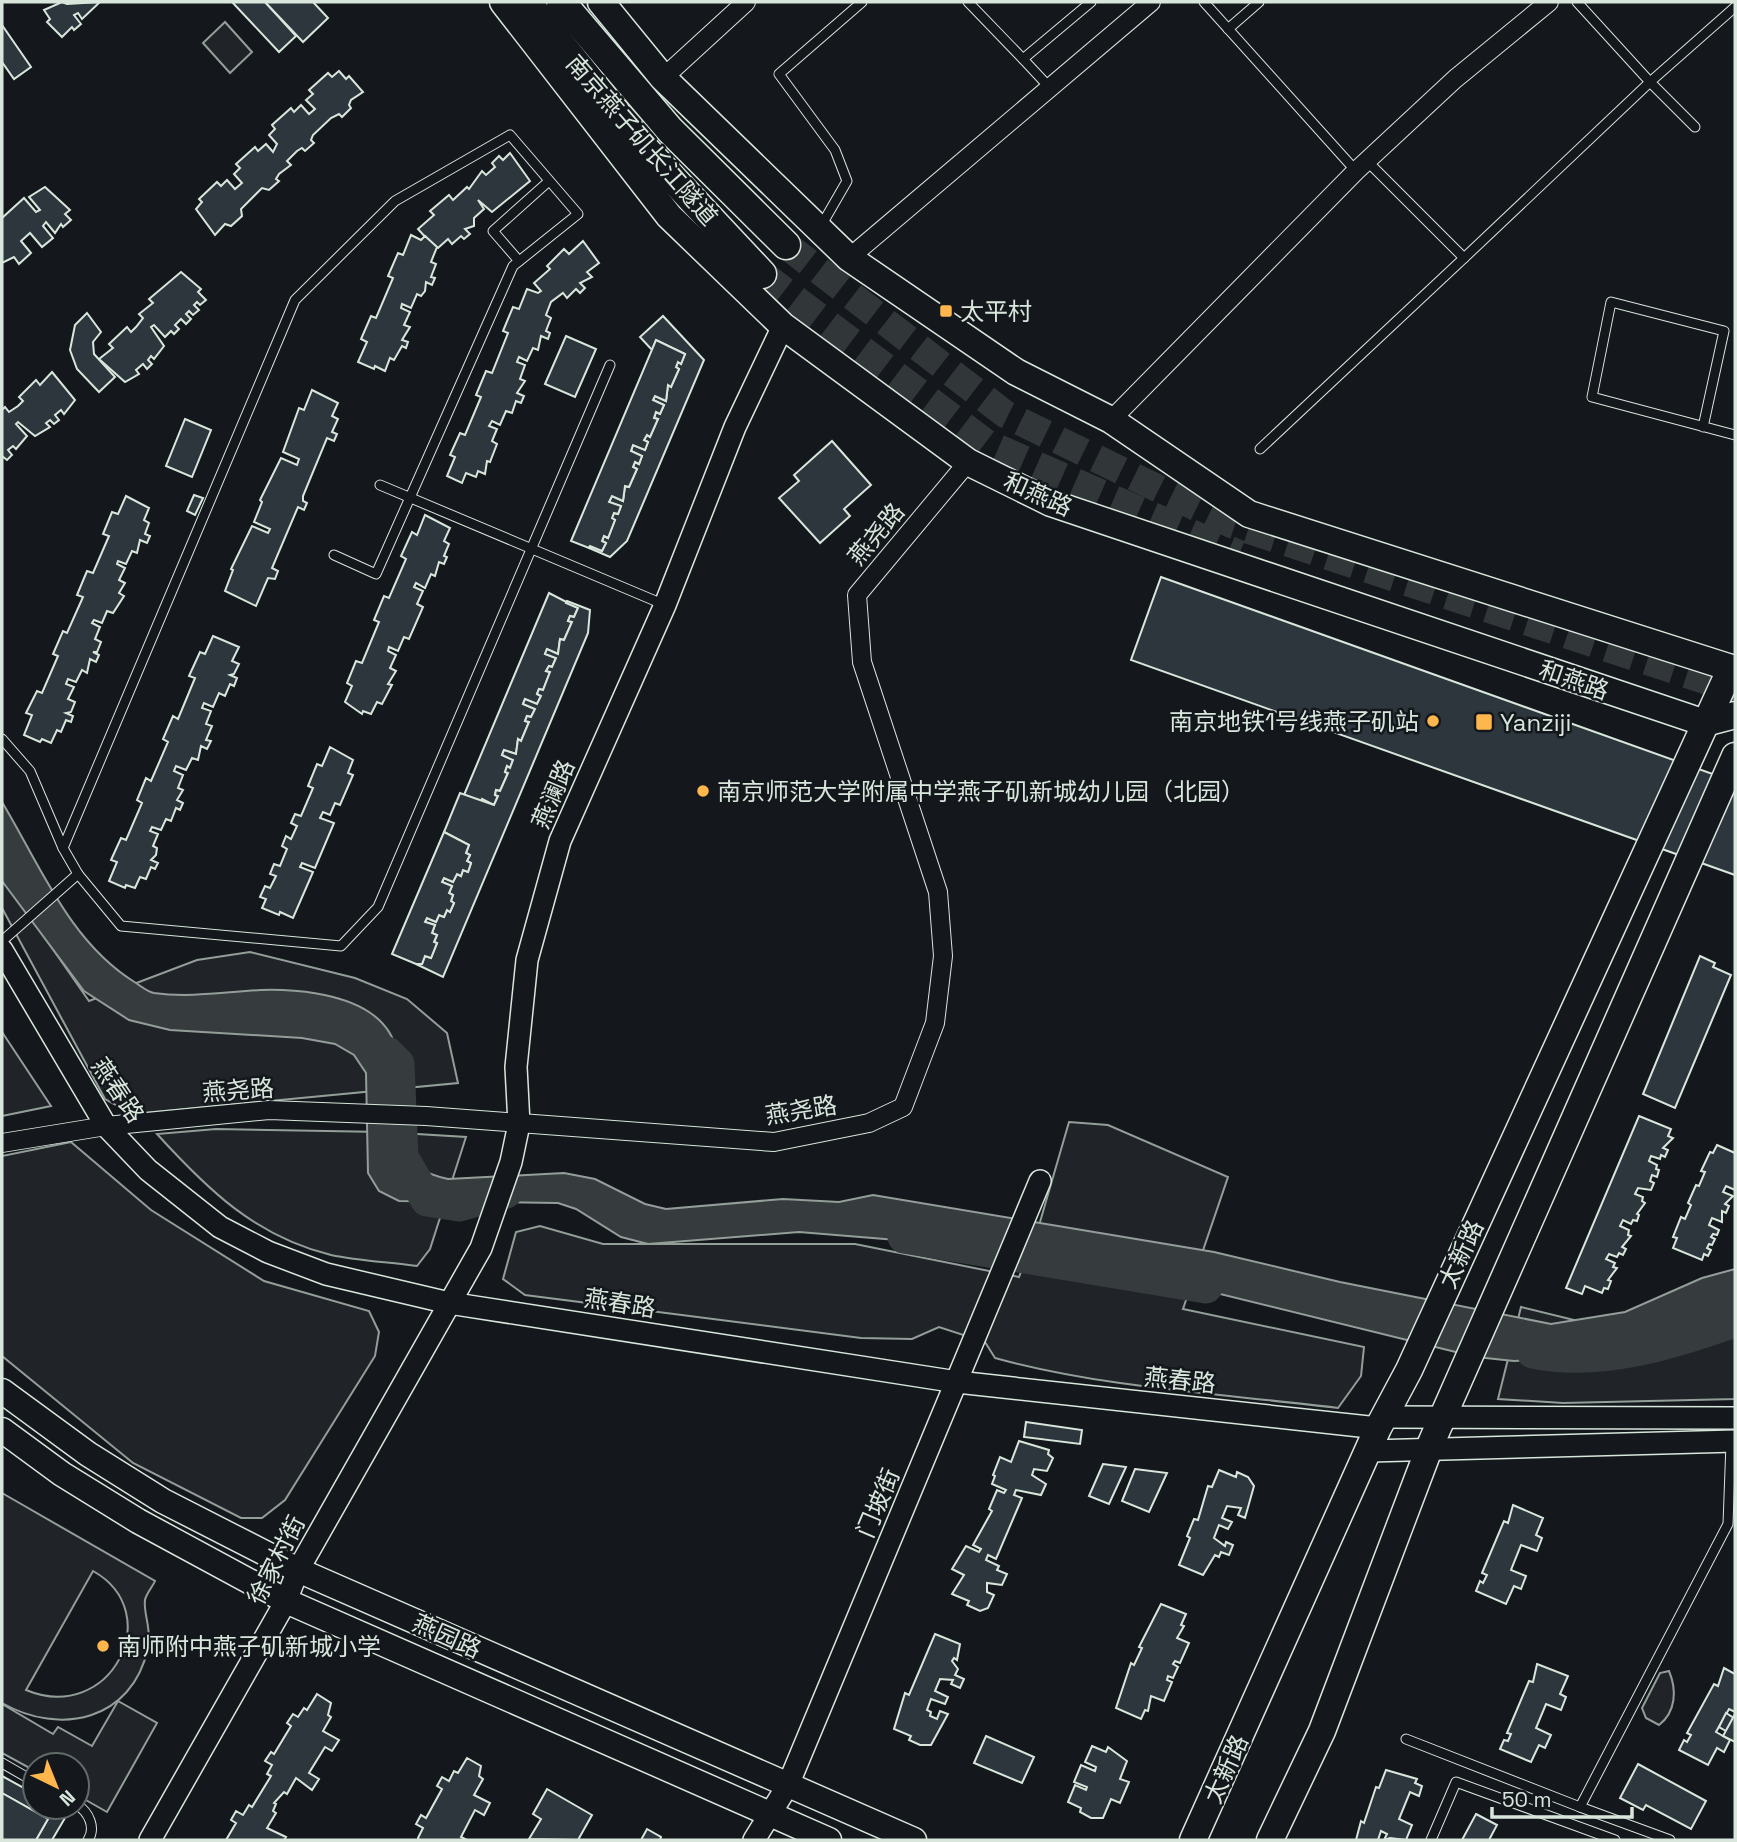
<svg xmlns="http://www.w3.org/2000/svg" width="1737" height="1842" font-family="'Space Grotesk','Noto Sans SC',sans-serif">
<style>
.green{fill:#202428;stroke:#939e99;stroke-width:2;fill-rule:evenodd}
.water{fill:#363b3e;stroke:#939e99;stroke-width:2}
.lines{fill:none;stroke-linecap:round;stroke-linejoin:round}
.river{stroke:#363b3e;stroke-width:33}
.building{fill:#2c363c;stroke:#d8e6dc;stroke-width:2}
.trunk-tunnel{stroke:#313739;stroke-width:28;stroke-dasharray:28 14;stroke-linecap:butt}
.service-casing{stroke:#d8e6dc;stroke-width:11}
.minor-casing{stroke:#d8e6dc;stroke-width:20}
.tertiary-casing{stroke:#d8e6dc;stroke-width:24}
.secondary-casing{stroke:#d8e6dc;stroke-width:27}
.primary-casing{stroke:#d8e6dc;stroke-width:29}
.trunk-casing{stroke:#d8e6dc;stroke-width:31}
.service{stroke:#14181c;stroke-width:9}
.minor{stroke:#14181c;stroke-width:18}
.tertiary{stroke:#14181c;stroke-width:21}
.secondary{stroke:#14181c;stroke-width:24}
.primary{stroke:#14181c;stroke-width:26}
.trunk{stroke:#14181c;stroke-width:28}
.poi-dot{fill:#ffb74d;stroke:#14181c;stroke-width:2.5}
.labels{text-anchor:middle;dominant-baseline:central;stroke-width:5;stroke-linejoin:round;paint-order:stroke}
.street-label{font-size:24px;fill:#d8e6dc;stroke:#14181c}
.poi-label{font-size:24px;fill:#d8e6dc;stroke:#14181c;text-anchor:start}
</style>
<rect width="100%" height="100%" fill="#14181c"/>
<g class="green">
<path d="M225,22L252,52L230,73L203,43Z"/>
<path d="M2,876L89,1001L197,960L250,952L355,978L407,999L447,1033L458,1083L132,1114L105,1099L2,908Z"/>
<path d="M2,1032L51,1106L2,1116Z"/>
<path d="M1069,1122L1108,1125L1228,1177L1183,1309L1364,1347L1361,1376L1338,1408C1225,1394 1104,1388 995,1358L985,1342L939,1327L912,1339L861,1338L525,1295L503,1279L516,1232L540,1226L603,1244H855L1019,1277L1040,1222Z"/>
<path d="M216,1129L384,1132L466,1137L430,1249L417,1266C389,1262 359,1261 331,1255C255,1236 208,1190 157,1134Z"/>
<path d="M71,1142L151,1210L264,1281L369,1311L379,1332L375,1356L285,1500L262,1518H241L133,1463L2,1356V1156Z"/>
<path d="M1735,1279V1399L1563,1403L1498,1399L1521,1307L1578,1321L1641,1312Z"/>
<path d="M2,1493L155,1581C153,1586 146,1594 145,1600C143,1613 152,1629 148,1648C132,1721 60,1736 2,1703ZM93,1571C168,1613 110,1725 26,1690Z"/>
<path d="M1669,1671C1677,1690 1676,1712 1659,1725L1646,1718L1642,1708L1660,1673Z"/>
<path d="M118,1701L157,1723L107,1812L77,1795V1765H35V1771L2,1753V1704L53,1734L58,1727L92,1746Z"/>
</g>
<path class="water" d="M2,802C40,865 70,943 136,983C142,987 148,992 154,993C189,998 226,992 261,990C294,989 340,993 369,1012C442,1060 347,1158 448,1179L564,1173L595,1179L645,1204L666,1209L783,1199L839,1202L873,1195L1214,1252L1340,1282L1551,1324L1625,1312L1702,1278L1735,1269V1308L1626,1349L1599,1356L1514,1361L1476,1357L1147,1276L958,1245L799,1232L648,1244L621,1237L576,1209L558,1203L399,1201L379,1191L368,1173L366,1073L354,1055L335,1044L302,1038L170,1030L129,1020L84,991L2,881Z"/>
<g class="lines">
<g class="river">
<path d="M387,1053L398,1064L402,1157L427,1200L459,1205L506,1192"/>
<path d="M904,1237L1206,1287"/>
<path d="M1533,1352C1603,1366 1670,1343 1735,1321"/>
</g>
</g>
<g class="building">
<path d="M62,2L67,4L100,2L82,19L78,13L74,15L81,24L74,30L72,27L62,37L47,22L50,19L44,10Z"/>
<path d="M232,2H265L296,36L279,52Z"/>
<path d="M265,2H313L328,18L303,42Z"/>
<path d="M2,25L31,67L14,79L2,62Z"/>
<path d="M339,71L346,79L349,76L363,92L351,100L349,105L351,108L342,117L339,114L331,118L313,135L311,140L314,143L305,151L302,148L297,151L287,161L291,165L279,174L276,179L279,181L269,190L262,188L241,209L242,216L231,226L225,224L215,235L196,209L202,202L199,199L217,182L221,186L227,180L235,189L242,183L234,174L240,168L236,164L255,147L258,151L266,144L273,152L277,144L269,135L275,129L272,125L291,108L294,112L301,105L309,114L315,109L306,100L313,94L309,90L328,73L332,77Z"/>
<path d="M510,153L530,181L492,212L478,200L484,209L474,218V226L465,229L470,234L464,239L461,236L452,244L448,239L438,248L428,240L418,229L434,215L430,211L449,195L453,200L467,187L469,189L482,171L486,175L495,167L492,163L499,156L503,160Z"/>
<path d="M45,187L70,210L65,214L71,220L63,227L61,224L55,233L46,222L43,226L53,238L42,247L30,233L21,241L31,253L19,264L14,257L2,263V218L24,198L36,212L40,210L29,197Z"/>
<path d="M411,235L421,240L425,236L437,247L431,262L436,264L431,277L435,278L432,285L426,282L425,291L421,296L417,294L411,308L402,304L401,308L410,312L404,325L410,327L402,340L408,342L406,348L402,346L394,360L390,358L385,371L375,366L374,369L358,362L367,342L361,339L371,316L376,318L393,278L388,276L398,253L403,255Z"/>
<path d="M583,241L599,263L587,272L592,277L580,283L585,288L580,293L576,289L567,298L563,293L551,302L546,315L551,318L546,331L550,333L548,339L541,336L538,350L533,348L527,361L519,357L517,362L525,365L520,379L525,381L517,393L524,396L521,403L516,401L512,413L506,411L500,425L492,421L489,426L497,429L492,441L497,444L490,462L487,461L485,474L478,471L476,477L466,473L462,483L447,476L455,457L450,455L460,433L465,435L481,397L476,395L486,371L492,373L508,333L503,331L513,307L519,309L527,289L538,293L541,291L534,283L550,269L547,266L564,249L569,254Z"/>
<path d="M181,272L201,289L198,292L206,300L200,305L197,302L194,305L199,310L193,315L189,311L186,314L191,319L186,324L181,319L175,325L179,329L174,334L171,331L165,337L154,325L151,327L164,346L154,359L151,356L148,360L152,364L147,369L143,364L136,370L139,374L125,382L99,359L113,348L109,344L127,327L131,332L136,327L143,318L139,314L153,303L149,299Z"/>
<path d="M87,313L101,332L93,342L94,354L115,377L99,392L77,369L70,350L75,325Z"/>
<path d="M663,316L704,360L627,541L610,557L589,548L590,546L602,551L606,543L602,541L604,536L608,538L615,520L612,518L614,513L618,514L621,506L609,502L612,496L623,501L625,486L629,487L637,469L633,467L635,462L639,464L642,456L631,451L633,445L645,450L648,442L644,440L647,435L650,437L658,419L654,418L656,412L660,414L664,405L653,400L655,396L666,401L668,385L671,387L679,369L676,367L678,362L681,364L685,354L656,340L652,350L640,337Z"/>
<path d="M566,336L596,349L575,397L545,384Z"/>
<path d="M656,340L685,354L681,364L678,362L676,367L679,369L671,387L668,385L666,401L655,396L653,400L664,405L660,414L656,412L654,418L658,419L650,437L647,435L644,440L648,442L645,450L633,445L631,451L642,456L639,464L635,462L633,467L637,469L629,487L625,486L623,501L612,496L609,502L621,506L618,514L614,513L612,518L615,520L608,538L604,536L602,541L606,543L602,551L590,546L589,548L571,541Z"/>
<path d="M52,372L75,400L64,414L61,410L55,415L59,420L54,424L50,420L46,423L50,427L35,436L18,422L16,424L27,436L16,449L13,446L8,450L12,455L7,460L2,456V410L5,407L9,412L18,406L23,401L19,397L36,380L40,385Z"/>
<path d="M312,390L338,403L332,416L338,419L332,432L337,434L334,441L327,438L303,496V501L307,503L304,510L298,507L272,568L278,571L275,579L268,578L256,606L225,591L233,570L231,569L252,526L268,533L270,529L254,522L262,502L260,500L281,458L297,465L299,459L283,452L299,408L304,410Z"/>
<path d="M185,419L211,430L192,477L166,466Z"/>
<path d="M832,441L871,485L844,509L850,516L820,543L779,498L799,481L794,475Z"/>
<path d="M194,495L203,498L195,515L187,511Z"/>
<path d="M126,496L149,508L144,520L149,523L145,534L150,536L147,543L140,540L137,553L132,551L126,564L118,561L117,564L125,568L119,580L125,583L119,593L124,596L113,613L107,611L102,623L94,620L92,623L100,627L95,639L101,642L97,652H93L99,655L96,662L90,659L87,673L82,670L76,682L68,679L66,684L74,687L68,699L75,702L71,712L66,713L73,716L71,722L66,720L61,732L57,730L51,743L42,739L40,742L24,735L32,715L26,713L37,691L42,693L58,656L53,654L63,631L67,633L83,597L77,595L87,571L93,573L109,536L103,534L112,512L118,514Z"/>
<path d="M425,515L450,528L444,541L449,544L444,556L447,557L444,564L439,562L435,576L431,574L425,588L416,583L414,587L423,591L417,604L423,607L409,639L404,637L398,651L389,647L388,651L396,655L390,668L396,671L388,684L392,685L382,704L377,702L371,714L363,711L362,714L345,702L352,686L347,683L356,661L362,663L379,622L374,620L384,596L389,598L406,559L401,556L412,532L417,535Z"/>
<path d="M1161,577L1735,782V875L1131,660Z"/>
<path d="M549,593L578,608L574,617L570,616L568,621L572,622L564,640L560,639L558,654L547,649L545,654L556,658L552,667L549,666L546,671L550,672L543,690L539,689L537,694L541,696L537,704L525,699L523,704L535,709L531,717L527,716L525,721L529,722L521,741L518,739L516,754L504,750L502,755L513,760L510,768L507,766L505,772L508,773L500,791L496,790L495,795L498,796L494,805L482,799L481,802L464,795Z"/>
<path d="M567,601L590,610L588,633L443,977L416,964H422L425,956L431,958L437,943L434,942L437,935L432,933L435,925L425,922L427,918L436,922L439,915L444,917L447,910L450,912L454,903L451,901L453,895L449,893L452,886L442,882L444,878L453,882L457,874L461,876L463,870L468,872L471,863L467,861L470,855L466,853L469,845L444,832L460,793L494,805L498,796L495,795L496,790L500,791L508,773L505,772L507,766L510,768L513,760L502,755L504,750L516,754L518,739L521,741L529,722L525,721L527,716L531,717L535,709L523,704L525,699L537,704L541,696L537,694L539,689L543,690L550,672L546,671L549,666L552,667L556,658L545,654L547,649L558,654L560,639L564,640L572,622L568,621L570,616L574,617L578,608L566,603Z"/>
<path d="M213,636L239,647L232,661L239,664L234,674L230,675L237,678L234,686L230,684L225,696L219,693L213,707L204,703L202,708L211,711L206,724L212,726L206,740L211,741L207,749L201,746L198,760L192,758L186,770L176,766L174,771L183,775L178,788L183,790L177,800L183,803L180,810L176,808L171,821L166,819L161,830L152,827L150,831L158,834L153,846L157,848L156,855L151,860L158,863L155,869L151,867L146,879L140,877L135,888L126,885L125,888L109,881L117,862L111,860L121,838L126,840L142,803L137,800L146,778L151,781L168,742L163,739L173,716L178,719L195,678L189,676L200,652L205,654Z"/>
<path d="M330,747L353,760L348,773L353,775L340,805L335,803L330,815L323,812L320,818L334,823L315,868L302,863L300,867L313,872L293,918L280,912L279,915L262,908L266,899L260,897L265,886L270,888L276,876L270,874L274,864L280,866L287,849L282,846L286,836L291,839L297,826L291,823L295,814L301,816L313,788L308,786L317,764L322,766Z"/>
<path d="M444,832L469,845L466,853L470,855L467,861L471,863L468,872L463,870L461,876L457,874L453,882L444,878L442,882L452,886L449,893L453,895L451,901L454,903L450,912L447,910L444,917L439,915L436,922L427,918L425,922L435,925L432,933L437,935L434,942L437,943L431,958L425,956L422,964H416L392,954Z"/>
<path d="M1700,956L1715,963L1713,967L1731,975L1675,1108L1643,1094Z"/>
<path d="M1639,1116L1671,1129L1668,1136L1673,1138L1663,1148L1668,1150L1665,1157L1661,1155L1660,1159L1651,1156L1649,1161L1657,1165L1656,1169L1659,1170L1657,1177L1652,1175L1650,1181L1654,1183L1651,1190L1638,1188L1635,1194L1643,1197L1642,1201L1645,1203L1637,1214L1639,1215L1637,1221L1633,1220L1631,1224L1623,1220L1620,1226L1629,1230L1628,1235L1631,1236L1622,1247L1626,1249L1623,1255L1619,1253L1617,1257L1609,1254L1606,1259L1615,1263L1613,1267L1617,1268L1608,1280L1611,1281L1608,1289L1604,1288L1602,1293L1585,1286L1582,1294L1566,1288Z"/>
<path d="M1717,1145L1735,1153V1190L1726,1186L1723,1192L1733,1196L1725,1204L1729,1206L1726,1213L1722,1211V1222L1712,1218L1709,1225L1719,1230L1717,1235L1713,1234L1711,1237L1715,1239L1712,1245L1709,1244L1707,1248L1711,1250L1708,1256L1704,1254L1702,1260L1673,1248L1677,1238L1673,1237L1681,1217L1685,1219L1691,1205L1688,1203L1696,1185L1699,1186L1705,1172L1701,1171L1710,1152L1713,1153Z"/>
<path d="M1026,1422L1082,1430L1080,1444L1024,1437Z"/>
<path d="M1019,1441L1049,1450L1048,1454L1053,1458L1047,1471L1034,1469L1032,1475L1046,1484L1041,1495L1016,1490L1014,1495L1022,1498L996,1559L988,1555L986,1560L999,1566L997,1570L1007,1574L1002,1585L987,1583V1592L994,1595L988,1608L980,1611L967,1605L969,1601L952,1594L964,1575L952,1569L966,1546L979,1552L981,1549L973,1545L992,1511L989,1509L997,1490L1004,1493L1006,1490L992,1484L995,1476L993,1475L1000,1457L1011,1462Z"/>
<path d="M1103,1464L1126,1467L1109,1504L1089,1496Z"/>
<path d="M1135,1469L1167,1473L1149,1512L1122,1501Z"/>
<path d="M1219,1470L1236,1477L1237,1472L1248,1477L1254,1486L1245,1518L1238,1515L1241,1508L1227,1506L1222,1518L1232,1522L1228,1529L1219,1525L1214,1538L1225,1546L1226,1542L1233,1545L1229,1555L1221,1552L1219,1557L1215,1555L1203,1575L1179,1565L1190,1538L1187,1536L1194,1519L1198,1520L1208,1486L1212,1487Z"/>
<path d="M1513,1505L1543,1518L1536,1535L1542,1538L1537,1551L1521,1545L1511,1570L1526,1576L1521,1589L1514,1586L1506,1604L1476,1591L1480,1581L1483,1583L1487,1575L1482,1573L1504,1521L1508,1523Z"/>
<path d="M1161,1604L1186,1614L1181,1625L1184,1626L1177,1638L1189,1643L1180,1663L1175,1661L1173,1664L1178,1667L1173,1678L1168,1676L1167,1680L1172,1682L1164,1701L1151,1696L1148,1711L1145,1710L1141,1719L1116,1708L1131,1663L1134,1665L1142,1648L1139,1647Z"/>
<path d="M935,1634L960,1644L957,1660L954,1658L952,1661L958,1669L955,1675L964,1679L960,1688L951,1684L953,1680L940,1679L935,1691L948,1697L945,1704L931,1699L927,1710L931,1712L930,1716L937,1719L940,1711L948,1714L931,1745H920L909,1740L911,1736L894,1729L905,1693L909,1695Z"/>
<path d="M1537,1664L1568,1676L1560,1694L1566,1697L1561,1710L1546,1704L1536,1728L1551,1735L1545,1748L1539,1745L1531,1762L1500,1749L1504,1740L1508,1741L1511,1734L1507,1733L1529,1681L1533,1682Z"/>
<path d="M1724,1668L1735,1674V1712L1729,1709L1716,1732L1730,1740L1724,1752L1717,1748L1708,1765L1679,1750L1684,1740L1687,1742L1691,1735L1687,1733L1714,1684L1718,1686Z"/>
<path d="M317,1694L331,1703L328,1715L331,1717L323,1731L339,1740L332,1751L325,1747L309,1773L319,1779L312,1790L296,1778L287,1794L284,1792L274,1803L276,1804L273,1811L276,1813L267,1828L286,1837L284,1840H226L236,1823L231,1820L236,1811L243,1815L249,1805L252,1807L271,1776L267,1774L272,1765L265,1761L271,1752L274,1754L291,1726L287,1723L293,1714L298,1717L304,1708L307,1710Z"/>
<path d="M1726,1713L1734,1718L1726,1731L1719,1727Z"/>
<path d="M1735,1714V1742L1723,1736Z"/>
<path d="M986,1736L1034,1757L1022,1783L974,1763Z"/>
<path d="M1092,1746L1106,1752L1108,1747L1127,1761L1120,1779L1129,1782L1120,1803L1111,1799L1103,1818H1091L1080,1812L1081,1808L1068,1802L1075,1785L1086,1790L1087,1787L1074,1782L1081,1765L1095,1771L1096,1767L1085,1762Z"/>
<path d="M467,1758L481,1766L479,1776L483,1779L474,1795L490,1803L484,1815L475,1810L461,1837L467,1840H419L418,1838L423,1828L416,1824L421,1815L426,1818L442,1789L437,1786L442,1777L449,1781L454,1771L458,1773Z"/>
<path d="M1638,1764L1706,1801L1691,1829L1646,1805L1643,1810L1620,1798Z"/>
<path d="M1386,1770L1417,1779L1415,1783L1422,1786L1419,1796L1410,1792L1399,1819L1412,1825L1406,1840L1390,1838L1384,1840L1387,1834L1381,1831L1378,1840H1356L1361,1821L1364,1823L1376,1787L1379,1788Z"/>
<path d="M2,1776L35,1794V1807H57L68,1813L52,1840H36L48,1819L2,1793Z"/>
<path d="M547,1789L592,1815L578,1840L529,1839L541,1819L533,1814Z"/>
<path d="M2,1793L48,1819L36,1840H2Z"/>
<path d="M1476,1814L1497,1825L1489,1840H1462Z"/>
<path d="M647,1829L661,1837L660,1840H641Z"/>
</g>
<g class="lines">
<g class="trunk-tunnel">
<path d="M786,245L1005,414L1231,524L1735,690"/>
<path d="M762,274L986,443L1239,554"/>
</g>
<g class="service-casing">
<g id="service">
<path d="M968,2L1023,59"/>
<path d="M1204,2L1356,171"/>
<path d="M1228,29L1259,2"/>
<path d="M1051,89L1023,59L1091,2"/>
<path d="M1695,127L1650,82L1735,7"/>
<path d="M1367,161L1464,258L1650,82L1577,2"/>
<path d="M821,226L847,181L835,150L779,74L862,2"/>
<path d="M519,261L493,231L549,181"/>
<path d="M1703,427L1724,331L1611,302L1592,397L1735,435"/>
<path d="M1260,449L1464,258"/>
<path d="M380,485L665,605"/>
<path d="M2,739L30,771L63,848L78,874L121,926L341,946L378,907L610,365"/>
<path d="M63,848L295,300L395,201L510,135L578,214L513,266L376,574L334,555"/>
<path d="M2,941L78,874"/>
<path d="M1406,1739L1580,1807L1728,1524L1731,1443"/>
<path d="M2,1763L35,1782"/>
<path d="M77,1805C89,1812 96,1828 88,1840"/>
<path d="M1580,1807L1670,1840"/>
<path d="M1431,1840L1456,1782L1615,1840"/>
</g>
</g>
<g class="minor-casing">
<g id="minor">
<path d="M663,78L746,2"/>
<path d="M849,258L1151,2"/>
<path d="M1111,420L1356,171L1455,79L1549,2"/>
<path d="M2,1143L106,1126L269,1110L426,1116L774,1142L869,1123L903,1107L935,1023L943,956L938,892L862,662L857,595L968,462"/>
</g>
</g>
<g class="tertiary-casing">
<g id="tertiary">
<path d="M2,950L106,1126L148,1170L220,1227L268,1252L326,1274L449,1303L957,1382L1378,1428"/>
<path d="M1384,1417L1735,1418"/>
<path d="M1370,1451L1735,1441"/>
<path d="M150,1840L286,1601L298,1570L481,1248L511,1162L519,1124L516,1067L527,960L560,841L665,605L735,427L783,326"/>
<path d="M754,1840L788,1785L1040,1181"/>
</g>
</g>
<g class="secondary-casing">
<g id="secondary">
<path d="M2,1391L88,1454L163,1501L298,1570L914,1840"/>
<path d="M2,1430L62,1474L138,1521L286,1601L829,1840"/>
</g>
</g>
<g class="primary-casing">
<g id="primary">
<path d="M503,2L669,216L783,326L968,462L1051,503L1705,723L1735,715"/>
<path d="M601,2L663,78L849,258L1016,372L1111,420L1249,514L1731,668L1735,675"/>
<path d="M1193,1840L1378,1428L1409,1370L1731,668"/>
<path d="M1270,1840L1322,1731L1432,1441L1735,756"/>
</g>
</g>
<g class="trunk-casing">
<g id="trunk">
<path d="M527,2L643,147L762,274"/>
<path d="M561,2L670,130L786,245"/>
</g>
</g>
<use href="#service" class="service"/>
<use href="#minor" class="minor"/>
<use href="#tertiary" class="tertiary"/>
<use href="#secondary" class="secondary"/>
<use href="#primary" class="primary"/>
<use href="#trunk" class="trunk"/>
</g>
<g class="poi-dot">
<rect x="939" y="304" width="14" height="14" rx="3.5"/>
<circle cx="1433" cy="721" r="7"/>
<rect x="1475" y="713" width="18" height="18" rx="3.5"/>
<circle cx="703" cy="791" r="7"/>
<circle cx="103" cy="1646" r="7"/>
</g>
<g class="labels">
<g class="street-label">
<text transform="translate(642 140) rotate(49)">南京燕子矶长江隧道</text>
<text transform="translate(1038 494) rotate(24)">和燕路</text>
<text transform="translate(876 534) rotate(-50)">燕尧路</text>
<text transform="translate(1574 680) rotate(19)">和燕路</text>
<text transform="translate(553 794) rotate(-67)">燕澜路</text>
<text transform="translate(118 1090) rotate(56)">燕春路</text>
<text transform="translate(238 1090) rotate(-4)">燕尧路</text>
<text transform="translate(801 1110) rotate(-9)">燕尧路</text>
<text transform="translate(1461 1254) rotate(-65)">太新路</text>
<text transform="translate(620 1303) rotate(9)">燕春路</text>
<text transform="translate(1180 1380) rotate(6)">燕春路</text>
<text transform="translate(878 1503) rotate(-67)">门坡街</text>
<text transform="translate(276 1560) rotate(-63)">徐家村街</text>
<text transform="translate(447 1636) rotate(24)">燕园路</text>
<text transform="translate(1226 1769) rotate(-66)">太新路</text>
</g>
<g class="poi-label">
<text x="960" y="311">太平村</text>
<text x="1419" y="721" text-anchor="end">南京地铁1号线燕子矶站</text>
<text x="1500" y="722">Yanziji</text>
<text x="717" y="791">南京师范大学附属中学燕子矶新城幼儿园（北园）</text>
<text x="117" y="1646">南师附中燕子矶新城小学</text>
</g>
</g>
<rect width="1737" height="1842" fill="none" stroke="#d8e6dc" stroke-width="7"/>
<g transform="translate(56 1786) rotate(137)"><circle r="33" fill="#14181c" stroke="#626a69" stroke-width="2"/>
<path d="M0-5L12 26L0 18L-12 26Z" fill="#ffb74d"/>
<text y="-10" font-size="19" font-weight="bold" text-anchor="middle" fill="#d8e6dc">N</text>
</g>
<path d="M1492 1807v10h140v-10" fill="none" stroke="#d8e6dc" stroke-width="3.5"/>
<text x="1502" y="1807" font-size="21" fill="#d8e6dc" stroke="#14181c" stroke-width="5" paint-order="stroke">50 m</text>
</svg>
